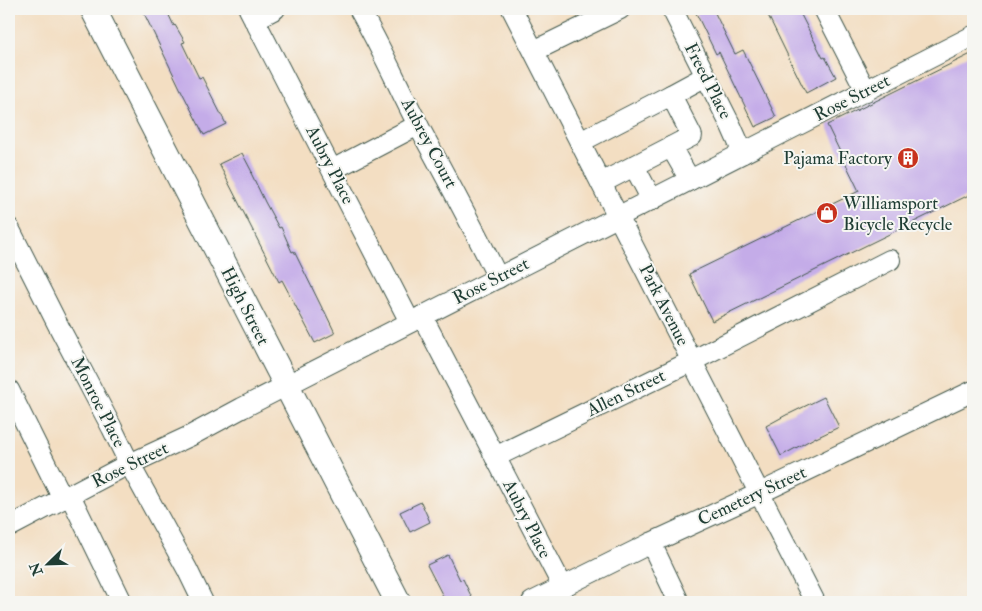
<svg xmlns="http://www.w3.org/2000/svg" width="982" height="611" font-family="'IM FELL Double Pica',serif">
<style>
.building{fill:#c4ace8}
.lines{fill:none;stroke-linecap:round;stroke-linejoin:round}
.minor-casing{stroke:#3f5549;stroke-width:22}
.major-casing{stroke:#3f5549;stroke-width:27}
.minor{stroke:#fff;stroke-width:20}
.major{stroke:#fff;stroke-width:25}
.labels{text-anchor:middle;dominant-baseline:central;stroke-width:4;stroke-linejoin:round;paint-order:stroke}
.street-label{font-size:18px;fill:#1f3d34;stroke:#f6f6f2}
.poi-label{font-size:18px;fill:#1f3d34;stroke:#f6f6f2;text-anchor:end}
</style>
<rect width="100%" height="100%" fill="#f6f6f2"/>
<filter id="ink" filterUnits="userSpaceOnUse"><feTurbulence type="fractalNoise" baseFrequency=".02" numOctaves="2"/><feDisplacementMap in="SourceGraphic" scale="10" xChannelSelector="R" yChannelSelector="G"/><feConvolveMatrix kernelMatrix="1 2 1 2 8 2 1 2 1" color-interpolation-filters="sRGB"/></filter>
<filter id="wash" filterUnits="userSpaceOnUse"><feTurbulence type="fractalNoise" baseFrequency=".0096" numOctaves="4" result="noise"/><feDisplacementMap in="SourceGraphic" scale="20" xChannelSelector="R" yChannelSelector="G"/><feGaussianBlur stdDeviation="1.12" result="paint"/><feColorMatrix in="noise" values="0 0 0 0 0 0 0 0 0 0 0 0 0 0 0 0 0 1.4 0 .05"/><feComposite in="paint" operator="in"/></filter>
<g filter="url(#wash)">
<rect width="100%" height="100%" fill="#f3dec2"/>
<g id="blocks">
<g class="building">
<path d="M142,9H166L174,26L175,25L185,42L182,43L199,78L202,77L226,124L204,135L180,88Z"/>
<path d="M694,9H713L735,54L743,50L776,117L755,127L719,52L716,54Z"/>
<path d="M765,9H798L823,58L825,57L836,77L806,93Z"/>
<path d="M973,53V193L712,321L689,274L859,191L827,125Z"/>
<path d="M242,153L252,172L251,173L265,202L279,228L281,227L292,252L294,251L323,310H324L335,333L315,343L282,280L279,282L219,164Z"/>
<path d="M824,397L839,427L816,438V437L781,456L766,426L788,414H789Z"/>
<path d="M421,502L430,522L410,532L400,512Z"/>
<path d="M448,555L460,580L463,579L472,598L463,602H446L427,565Z"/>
</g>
</g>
</g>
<g filter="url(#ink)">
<use href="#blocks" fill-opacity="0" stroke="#3f5549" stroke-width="1"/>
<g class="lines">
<g class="minor-casing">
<g id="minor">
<path d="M249,9L410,322"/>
<path d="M359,9C381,47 398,86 418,125C445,176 473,226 498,278"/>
<path d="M512,9L815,602"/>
<path d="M672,9L731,126L743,153"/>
<path d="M824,9L866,91"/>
<path d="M254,20L275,9"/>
<path d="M534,51L620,9"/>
<path d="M671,95L706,76"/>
<path d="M580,142L671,95L692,136L601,183"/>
<path d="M671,147L690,180"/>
<path d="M634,166L652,200"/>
<path d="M332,170L418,125"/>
<path d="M9,228L58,325L112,428L130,465L187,569L203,602"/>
<path d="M422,316L563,587"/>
<path d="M9,390L63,499"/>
<path d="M495,457L692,361L890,260"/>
<path d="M70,495L122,602"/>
<path d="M9,527L121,468L190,436L242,408L973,36"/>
<path d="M651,543L679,602"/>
<path d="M532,602L651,543L760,493L973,391"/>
</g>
</g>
<g class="major-casing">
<path id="major" d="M93,9L398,602"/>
</g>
<use href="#minor" class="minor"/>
<use href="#major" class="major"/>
</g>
</g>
<defs>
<g id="building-disc" transform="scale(1.125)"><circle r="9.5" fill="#c8321e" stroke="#f6f6f2"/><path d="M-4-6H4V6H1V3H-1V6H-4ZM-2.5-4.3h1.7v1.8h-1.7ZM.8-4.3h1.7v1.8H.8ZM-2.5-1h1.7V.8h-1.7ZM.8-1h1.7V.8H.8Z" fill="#fff"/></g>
<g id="shop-disc" transform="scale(1.125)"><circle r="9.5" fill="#c8321e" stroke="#f6f6f2"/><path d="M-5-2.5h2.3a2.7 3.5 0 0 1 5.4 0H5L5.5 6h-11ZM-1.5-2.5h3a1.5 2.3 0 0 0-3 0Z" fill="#fff"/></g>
</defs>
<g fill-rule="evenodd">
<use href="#building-disc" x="908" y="158"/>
<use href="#shop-disc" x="827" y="213"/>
</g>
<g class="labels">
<g class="street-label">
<text transform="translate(708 81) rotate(63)">Freed Place</text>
<text transform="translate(852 98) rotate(-27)">Rose Street</text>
<text transform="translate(429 143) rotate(62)">Aubrey Court</text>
<text transform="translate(330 165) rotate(63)">Aubry Place</text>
<text transform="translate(491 281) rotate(-27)">Rose Street</text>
<text transform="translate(664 305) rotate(63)">Park Avenue</text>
<text transform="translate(245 306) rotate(63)">High Street</text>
<text transform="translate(626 393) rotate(-26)">Allen Street</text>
<text transform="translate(98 402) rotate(63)">Monroe Place</text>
<text transform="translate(130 465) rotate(-26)">Rose Street</text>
<text transform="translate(752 496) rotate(-25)">Cemetery Street</text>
<text transform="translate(527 519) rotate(63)">Aubry Place</text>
</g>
<g class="poi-label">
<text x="892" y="158">Pajama Factory</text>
<text x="843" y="203" text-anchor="start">Williamsport<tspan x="843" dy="21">Bicycle Recycle</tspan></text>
</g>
</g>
<rect width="982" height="611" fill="none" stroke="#f6f6f2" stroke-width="30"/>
<g transform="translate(48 564) rotate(247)" stroke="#f6f6f2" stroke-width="4" paint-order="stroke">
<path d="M0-4L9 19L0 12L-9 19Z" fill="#1f3d34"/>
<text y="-8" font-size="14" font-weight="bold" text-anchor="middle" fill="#1f3d34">N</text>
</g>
</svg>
